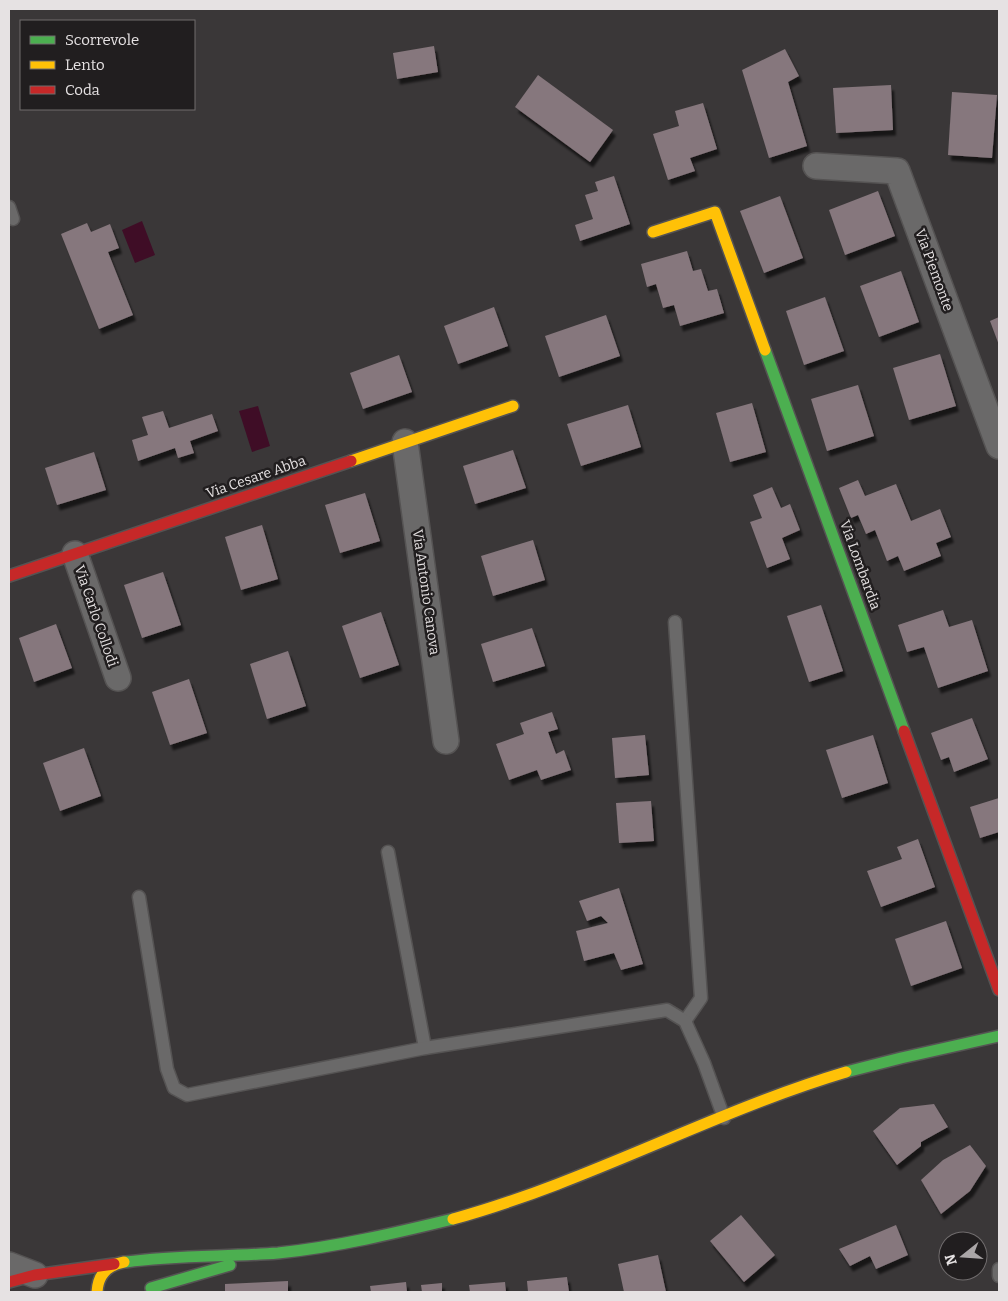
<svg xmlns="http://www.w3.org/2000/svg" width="1008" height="1301" font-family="Bitter,serif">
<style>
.water{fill:#3f0d26}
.building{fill:#86777d;filter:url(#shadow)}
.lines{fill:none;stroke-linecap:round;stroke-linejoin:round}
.lane-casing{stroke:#555353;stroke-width:15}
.street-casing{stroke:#555353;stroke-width:28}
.fast-casing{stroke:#555353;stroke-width:14}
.slow-casing{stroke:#555353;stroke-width:14}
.jam-casing{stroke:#555353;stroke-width:14}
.lane{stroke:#6a6969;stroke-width:12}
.street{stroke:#6a6969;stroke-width:25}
.fast{stroke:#4caf50;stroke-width:11}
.slow{stroke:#ffc107;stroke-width:11}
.jam{stroke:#c62828;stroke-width:11}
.labels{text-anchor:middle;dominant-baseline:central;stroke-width:5;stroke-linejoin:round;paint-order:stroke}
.street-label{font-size:14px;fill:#e6e2e3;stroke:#211e1f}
</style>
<defs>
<filter id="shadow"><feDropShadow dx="3" dy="5.5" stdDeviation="1" flood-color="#0009"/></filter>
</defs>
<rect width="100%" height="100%" fill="#3a3738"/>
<g class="water">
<path d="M142,221L155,255L135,263L122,230Z"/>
<path d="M258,406L270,446L252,452L239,411Z"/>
</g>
<g class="building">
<path d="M434,46L438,72L397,79L393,53Z"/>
<path d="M785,49L799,76L788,82L807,146L769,158L742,70Z"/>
<path d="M538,75L613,130L590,162L515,107Z"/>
<path d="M891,85L893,130L836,133L833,88Z"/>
<path d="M952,92L997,95L992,158L948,155Z"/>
<path d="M703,103L717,149L690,158L695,171L668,180L653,134L679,126L675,111Z"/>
<path d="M614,176L630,224L580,241L575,225L593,219L585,195L598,191L595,182Z"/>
<path d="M878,191L895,236L845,255L829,210Z"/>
<path d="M780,196L803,258L764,273L740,211Z"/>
<path d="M87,223L91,232L110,224L119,248L108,252L133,315L99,329L61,234Z"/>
<path d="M687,251L693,271L701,269L708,291L717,289L724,313L680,326L674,305L663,308L656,284L647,287L641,264Z"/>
<path d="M901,271L919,322L879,337L860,286Z"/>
<path d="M825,297L844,351L804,365L786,311Z"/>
<path d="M494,307L508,346L458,364L444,326Z"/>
<path d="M606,315L620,356L559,377L545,336Z"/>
<path d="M999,317V345L990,321Z"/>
<path d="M940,354L956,406L909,420L893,368Z"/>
<path d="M399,355L412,392L363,409L350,373Z"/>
<path d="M858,385L874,436L827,451L811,399Z"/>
<path d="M752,403L766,452L730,462L716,413Z"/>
<path d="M628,405L641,447L581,466L567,424Z"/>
<path d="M163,411L169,428L212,414L218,431L190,441L194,453L178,458L175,448L138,461L132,440L148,435L142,417Z"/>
<path d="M513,450L526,488L475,504L463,466Z"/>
<path d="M94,452L106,490L57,505L45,468Z"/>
<path d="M858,480L865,496L896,484L911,521L940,509L951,537L936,543L941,556L904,571L898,556L887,561L875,530L866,534L858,515L851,518L839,488Z"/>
<path d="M772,487L781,508L790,504L800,530L782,538L790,559L767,568L750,522L762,518L753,495Z"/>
<path d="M365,493L380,541L340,553L325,505Z"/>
<path d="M262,525L278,579L241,590L225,537Z"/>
<path d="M533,540L545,580L493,596L481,556Z"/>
<path d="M163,572L181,625L142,638L124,585Z"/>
<path d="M821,605L843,671L809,682L787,616Z"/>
<path d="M943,610L949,627L972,620L988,671L938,688L924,647L907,652L898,625Z"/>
<path d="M381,612L399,665L360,678L342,626Z"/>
<path d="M56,624L72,668L34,682L19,638Z"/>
<path d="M532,628L545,666L493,682L481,644Z"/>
<path d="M288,651L306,706L267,719L250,664Z"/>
<path d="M189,679L207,733L170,745L152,692Z"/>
<path d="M552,712L558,729L548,732L556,754L564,750L571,770L541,780L537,770L509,780L496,744L524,734L520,723Z"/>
<path d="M972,718L988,759L954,772L949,757L941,760L931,733Z"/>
<path d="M645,735L649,775L615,778L612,738Z"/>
<path d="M873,735L888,783L842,798L826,750Z"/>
<path d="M84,748L101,796L60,811L43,763Z"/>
<path d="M999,798V832L980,838L970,807Z"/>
<path d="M651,801L654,841L619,843L616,803Z"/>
<path d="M918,839L935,887L881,907L867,871L902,859L897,847Z"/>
<path d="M619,888L643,964L621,970L614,953L584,961L576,931L608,923L601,916L587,921L579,901Z"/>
<path d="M946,921L962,968L911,986L895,939Z"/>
<path d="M934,1104L948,1127L921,1142V1146L897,1165L873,1131L900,1108Z"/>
<path d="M970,1145L986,1166L970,1191L941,1214L921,1180L943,1160Z"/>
<path d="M741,1215L775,1255L744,1282L710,1241Z"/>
<path d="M896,1225L908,1255L876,1269L870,1256L850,1266L839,1249Z"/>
<path d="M658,1255L666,1292H624L618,1264Z"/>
<path d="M567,1277L569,1292H528L527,1281Z"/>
<path d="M288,1281V1292H225V1284Z"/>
<path d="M406,1282L407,1292H371L370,1286Z"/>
<path d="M505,1282L506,1292H470L469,1285Z"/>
<path d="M442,1283V1292H422L421,1285Z"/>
</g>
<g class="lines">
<g class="lane-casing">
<g id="lane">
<path d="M9,207L13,219"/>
<path d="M675,622L701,998L685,1021"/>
<path d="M388,852L425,1048"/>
<path d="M139,897L167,1069L174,1088L187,1095L425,1048L667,1010L685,1021L704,1063L724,1118"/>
<path d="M999,1269V1276"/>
</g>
</g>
<g class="street-casing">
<g id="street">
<path d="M816,166L897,171L999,446"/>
<path d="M405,442L446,741"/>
<path d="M75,554L118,678"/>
<path d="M9,1265L35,1275"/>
</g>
</g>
<g class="fast-casing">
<g id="fast">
<path d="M765,350L904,731"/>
<path d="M846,1072L901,1058L999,1036"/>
<path d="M126,1262C176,1255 227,1257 278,1253C337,1247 395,1233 453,1219"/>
<path d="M151,1288L230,1265"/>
</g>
</g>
<g class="slow-casing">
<g id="slow">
<path d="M653,232L715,212L765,350"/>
<path d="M351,461L513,406"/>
<path d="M453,1219C588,1182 712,1112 846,1072"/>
<path d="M97,1292C98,1275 107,1265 124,1262"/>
</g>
</g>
<g class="jam-casing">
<g id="jam">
<path d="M9,576L351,461"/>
<path d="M904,731L999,990"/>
<path d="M9,1282L35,1275L114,1264"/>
</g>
</g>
<use href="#lane" class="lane"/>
<use href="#street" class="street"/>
<use href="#fast" class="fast"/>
<use href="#slow" class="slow"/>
<use href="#jam" class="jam"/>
</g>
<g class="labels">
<g class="street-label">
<text transform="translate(934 270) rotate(70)">Via Piemonte</text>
<text transform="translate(256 477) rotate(-19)">Via Cesare Abba</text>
<text transform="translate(860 565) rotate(70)">Via Lombardia</text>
<text transform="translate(426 592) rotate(82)">Via Antonio Canova</text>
<text transform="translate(96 616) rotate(71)">Via Carlo Collodi</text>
</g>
</g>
<rect width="1008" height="1301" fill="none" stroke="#e6e2e3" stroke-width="20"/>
<rect x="20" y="20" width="175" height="90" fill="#211e1f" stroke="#706c6d"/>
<rect x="30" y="36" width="25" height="8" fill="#4caf50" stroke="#706c6d"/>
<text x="65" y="45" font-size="15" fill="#e6e2e3">Scorrevole</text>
<rect x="30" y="61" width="25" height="8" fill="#ffc107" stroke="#706c6d"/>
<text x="65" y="70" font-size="15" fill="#e6e2e3">Lento</text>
<rect x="30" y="86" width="25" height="8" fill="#c62828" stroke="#706c6d"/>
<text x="65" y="95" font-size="15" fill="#e6e2e3">Coda</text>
<g transform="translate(963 1256) rotate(253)"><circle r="24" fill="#211e1f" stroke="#706c6d"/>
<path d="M0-4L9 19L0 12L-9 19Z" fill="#aaa6a7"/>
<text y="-8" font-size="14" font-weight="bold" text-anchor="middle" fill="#e6e2e3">N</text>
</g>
</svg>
